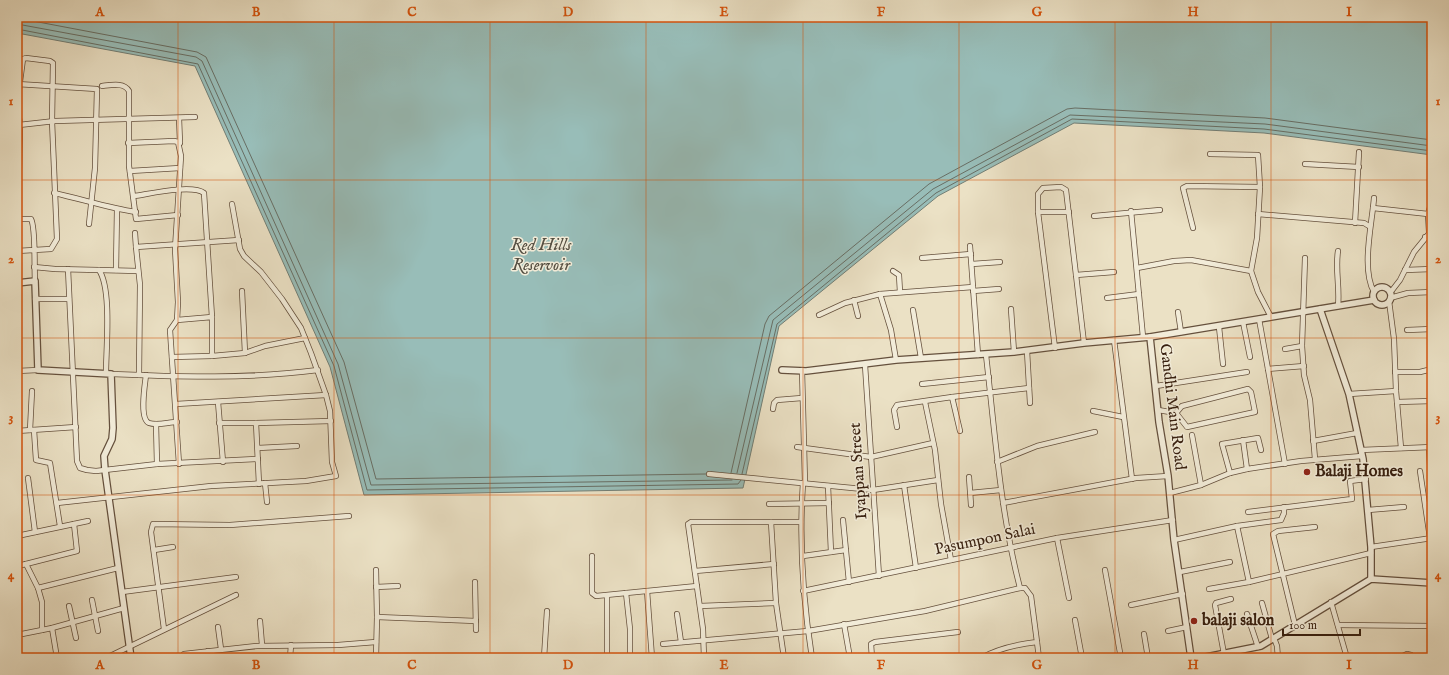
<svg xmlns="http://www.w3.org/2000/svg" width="1449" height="675" font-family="'IM FELL English',serif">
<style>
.water{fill:#98bdb8;stroke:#727e75}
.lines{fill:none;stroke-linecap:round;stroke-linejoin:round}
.shore{stroke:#686e64;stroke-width:1}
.minor-casing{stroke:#65503d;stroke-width:6}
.tertiary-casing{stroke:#65503d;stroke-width:8}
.minor{stroke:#f2ecd9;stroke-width:4.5}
.tertiary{stroke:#f2ecd9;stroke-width:5.5}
.grid{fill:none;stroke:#d6530c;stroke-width:1;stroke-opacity:0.55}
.poi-dot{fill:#8f2418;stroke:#f2ecd9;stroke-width:1.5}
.labels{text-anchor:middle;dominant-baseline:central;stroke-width:3;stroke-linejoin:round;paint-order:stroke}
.street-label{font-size:16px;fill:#382010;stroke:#f2ecd9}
.poi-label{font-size:16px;font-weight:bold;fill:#382010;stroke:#f2ecd9;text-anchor:start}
.water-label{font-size:17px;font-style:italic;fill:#554f42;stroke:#f2ecd9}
.neatline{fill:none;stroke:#d6530c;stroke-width:1.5}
.grid-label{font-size:13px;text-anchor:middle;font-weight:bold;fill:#d6530c}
</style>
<rect width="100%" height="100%" fill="#ebe1c5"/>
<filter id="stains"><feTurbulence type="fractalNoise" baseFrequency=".005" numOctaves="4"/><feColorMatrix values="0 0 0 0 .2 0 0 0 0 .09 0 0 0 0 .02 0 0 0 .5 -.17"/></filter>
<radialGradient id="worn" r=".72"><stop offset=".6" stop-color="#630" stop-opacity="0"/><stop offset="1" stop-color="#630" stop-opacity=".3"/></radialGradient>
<path class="water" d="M17,17H1432V155L1264,133L1074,123L938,196L779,326L743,488L364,495L330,367L195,66L17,33Z"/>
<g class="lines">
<g class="shore">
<path d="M17,18L197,52L206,57L344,362L376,479L706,474"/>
<path d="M17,24L196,57L202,61L338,364L371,485L732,480"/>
<path d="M17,29L198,64L334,366L367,490L738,484L741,480"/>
<path d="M731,473L765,324L769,316L929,184L1067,109L1075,108L1265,118L1432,140"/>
<path d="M737,473L773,320L933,189L1070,115L1265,124L1432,146"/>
<path d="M742,474L777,324L936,193L1072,119L1264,129L1432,151"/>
</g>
<g class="minor-casing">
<g id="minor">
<path d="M17,84L97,89L95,168L89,224"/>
<path d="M102,86C111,85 124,82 129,91V166L136,219L178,215"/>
<path d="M179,118L180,143"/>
<path d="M19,125L55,121L195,117"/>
<path d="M128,143L174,141L178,142L181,156L175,249L178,302L177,320L170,330L179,464"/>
<path d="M1210,154L1258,155L1260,187L1257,238L1251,271L1258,292L1271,317"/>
<path d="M1305,164L1359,167"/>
<path d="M130,171L180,168"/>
<path d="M54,193C82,199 108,208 136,212"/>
<path d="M134,196C149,194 192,184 204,193L212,317"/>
<path d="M1374,198C1372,224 1361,269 1374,292"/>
<path d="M1373,208L1428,214"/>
<path d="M1131,211L1143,337"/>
<path d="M1038,212H1069"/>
<path d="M1258,214L1364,223L1369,226"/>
<path d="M1094,216L1160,210"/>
<path d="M1355,223L1359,152"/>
<path d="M1193,228L1183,188L1187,186L1260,187"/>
<path d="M1429,232L1428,214L1432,200"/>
<path d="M135,233L136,247L239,240"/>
<path d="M1425,237H1432"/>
<path d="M970,246L978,355"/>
<path d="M136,247L140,285L139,375"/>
<path d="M17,251L51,249L57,239L52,121L53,63L50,61L26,58L23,59L17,104L20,125L18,219H31C36,228 34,268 35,281"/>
<path d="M1338,251C1335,270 1340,287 1338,306"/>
<path d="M922,258L971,254"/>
<path d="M1305,258L1302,346L1304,375L1310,400L1315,459"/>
<path d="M972,264L1000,262"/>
<path d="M34,267L55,269L99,270C112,289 106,349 106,373"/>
<path d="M1137,268L1174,261L1191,260L1251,271"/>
<path d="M68,269L77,461L80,468L87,470L96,471L157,464L258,459"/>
<path d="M99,270L138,271"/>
<path d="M116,270L117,209"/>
<path d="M1405,270L1432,269"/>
<path d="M893,271L899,275L900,292"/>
<path d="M1076,275L1114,272"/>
<path d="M242,291L245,353"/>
<path d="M973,291L999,289"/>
<path d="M1390,293L1400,280L1414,252L1432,230"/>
<path d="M880,294L891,330L896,360"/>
<path d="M1107,298L1139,294"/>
<path d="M1390,298L1408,293L1432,292"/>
<path d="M35,299H69"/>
<path d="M854,300L858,316"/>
<path d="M1389,301L1394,339L1396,391L1401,448"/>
<path d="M1011,309L1014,352"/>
<path d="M913,310L921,358"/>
<path d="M1178,312L1181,332"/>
<path d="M819,315L845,303L880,294L973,287"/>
<path d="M1259,319L1285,464"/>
<path d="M177,320L212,317V356L245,353L265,346L305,338"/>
<path d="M1243,322L1250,357"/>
<path d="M1219,327L1223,364"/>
<path d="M1407,330L1432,329"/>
<path d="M1114,340L1132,479"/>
<path d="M1055,348L1038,212V194L1043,188L1061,187L1066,190L1084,343"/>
<path d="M1285,349L1302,346"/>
<path d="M1027,351L1030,403"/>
<path d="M172,357L212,356"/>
<path d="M865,365L879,576"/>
<path d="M1268,369L1304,366"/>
<path d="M802,370L805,483"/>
<path d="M17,371L38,370"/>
<path d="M1395,372H1420L1432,369"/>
<path d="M111,374C180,377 249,379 318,370"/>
<path d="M146,375C145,384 139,419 149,423C157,426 169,422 177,422"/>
<path d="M922,384L989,377"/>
<path d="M1156,386L1247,372"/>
<path d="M1349,394L1396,391"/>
<path d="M952,397L1029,388"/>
<path d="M218,402L223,462"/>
<path d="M925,402L935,450L941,504L951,560"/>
<path d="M1397,402L1432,401"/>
<path d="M176,404L326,395"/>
<path d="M773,409L774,403L777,400L802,398"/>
<path d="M1158,410L1176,413L1182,406L1248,389L1251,392L1255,412L1187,427L1176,413"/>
<path d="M1093,411L1123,417"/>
<path d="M219,423H256L259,484"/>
<path d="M256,423L331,421"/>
<path d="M156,424L157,464"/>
<path d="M897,427L894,410L897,405L952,397L960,431"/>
<path d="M30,430L32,391"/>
<path d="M34,430L36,460L50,463L60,526"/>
<path d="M17,431L76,427"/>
<path d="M1192,435L1201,485"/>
<path d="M1243,440L1247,469"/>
<path d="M1313,441L1357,433"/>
<path d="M797,447L871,457L933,443"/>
<path d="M1429,447L1430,465"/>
<path d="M258,448L297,446"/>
<path d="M1361,450L1432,447"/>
<path d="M997,462L1037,446L1095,432"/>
<path d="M1420,471L1430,538"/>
<path d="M1230,473L1222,444L1258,438L1261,450"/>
<path d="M709,474L873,490L938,480"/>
<path d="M969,477L971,505"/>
<path d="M28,478L35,532"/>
<path d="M265,483L267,502"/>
<path d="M803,483C799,541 803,601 812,658"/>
<path d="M904,485L916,568"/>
<path d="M828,486L831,552"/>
<path d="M970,493L1001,490"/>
<path d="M1170,493L1201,485L1230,473L1247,469L1301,461L1362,456"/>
<path d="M57,503L211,486L306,481L336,476L332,462L330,411L326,395L311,353L301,328L282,299L261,272L244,256L240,249L232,204"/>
<path d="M1003,503L1136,478L1168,476"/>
<path d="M769,504L829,503"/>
<path d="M1368,510L1404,507"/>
<path d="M1248,512L1352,499L1350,481L1366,479"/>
<path d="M843,520L849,582"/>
<path d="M771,522L776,603L784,658"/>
<path d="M1237,526L1249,582"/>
<path d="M17,536L88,521"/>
<path d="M1057,538L1069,598"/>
<path d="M1174,540L1237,526L1281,520L1284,513V507"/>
<path d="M1371,547L1432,538"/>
<path d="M154,550L173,547"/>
<path d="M592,556V593L596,596L697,586"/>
<path d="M803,556L846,550"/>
<path d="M26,564L77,551L74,524"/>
<path d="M17,566L26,564L38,588L118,568"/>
<path d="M376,570L377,617L376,658"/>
<path d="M1105,570L1121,658"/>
<path d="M695,571L774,564"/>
<path d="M1180,572L1230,562"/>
<path d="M475,582L476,630"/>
<path d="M376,587L398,586"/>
<path d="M38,588L42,602V630"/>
<path d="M1209,589L1249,582L1371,553"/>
<path d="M647,591L652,658"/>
<path d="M803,591L1057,538L1173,520"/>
<path d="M122,592L236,577"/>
<path d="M626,593L630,629V658"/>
<path d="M92,600L98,631"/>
<path d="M1331,602L1347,658"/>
<path d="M1262,603L1272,639"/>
<path d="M1131,605L1183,594"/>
<path d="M69,606L76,638"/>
<path d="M700,606L776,603"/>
<path d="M677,614L681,642"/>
<path d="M1247,614L1258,647"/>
<path d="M377,617L476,621"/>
<path d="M1075,620L1082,658"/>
<path d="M260,621L262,645"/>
<path d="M844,624L850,658"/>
<path d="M1295,625L1273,534L1278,531L1315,527"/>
<path d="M1338,625L1432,626"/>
<path d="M218,627L221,649"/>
<path d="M52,628L57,658"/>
<path d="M164,629L151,532L153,524L230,525L349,516"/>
<path d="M1168,631L1187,627"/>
<path d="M1144,634L1148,658"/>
<path d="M17,635L52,628L124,608"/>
<path d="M1274,638L1277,646L1278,658"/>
<path d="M1037,642L1039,658"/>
<path d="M663,644L808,631L925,611L1020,588"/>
<path d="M208,651L209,658"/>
<path d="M1224,654L1215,605L1216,603L1231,599"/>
<path d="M41,658L56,656"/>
<path d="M106,658L236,595"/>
<path d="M185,658L184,654L257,646L338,645L376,642"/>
<path d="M290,658L291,645"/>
<path d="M511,658V657"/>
<path d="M544,658L547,611"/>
<path d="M607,658V596"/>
<path d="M704,658L703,629L688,524L691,522H801"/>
<path d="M872,658L871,644L875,642L958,632"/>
<path d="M981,658C997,649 1019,644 1037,642L1031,596L1025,588H1020C1000,511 995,433 986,355"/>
<path d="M1399,658L1407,654L1411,655L1414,658"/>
</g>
</g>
<g class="tertiary-casing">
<g id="tertiary">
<path d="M17,283L35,281L38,370L111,374L113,428L112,439L104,456L105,470L131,658"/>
<circle cx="1382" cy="296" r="9"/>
<path d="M1320,309L1349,394L1363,459L1371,547V579"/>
<path d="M782,370L806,371L896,360L1014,352L1084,343L1150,337"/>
<path d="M1191,658L1174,540L1168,476L1159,422L1150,337L1374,300"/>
<path d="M1201,658L1261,646L1371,579L1432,583"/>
</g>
</g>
<use href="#minor" class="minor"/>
<use href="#tertiary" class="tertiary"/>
</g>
<path class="grid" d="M178,17V658M334,17V658M490,17V658M646,17V658M803,17V658M959,17V658M1115,17V658M1271,17V658M17,180H1432M17,338H1432M17,495H1432"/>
<g class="poi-dot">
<circle cx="1307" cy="472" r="4"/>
<circle cx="1194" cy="621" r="4"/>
</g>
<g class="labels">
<g class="street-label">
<text transform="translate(1172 407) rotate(83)">Gandhi Main Road</text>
<text transform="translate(859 471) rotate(-94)">Iyappan Street</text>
<text transform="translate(985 540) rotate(-12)">Pasumpon Salai</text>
</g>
<g class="poi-label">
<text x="1315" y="472">Balaji Homes</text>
<text x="1202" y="621">balaji salon</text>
</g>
<g class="water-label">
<text x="541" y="245">Red Hills<tspan x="541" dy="20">Reservoir</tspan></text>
</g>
</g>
<rect width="1449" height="675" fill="none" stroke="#ebe1c5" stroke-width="44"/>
<path d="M1283 629v6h77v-6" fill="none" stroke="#382010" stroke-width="2"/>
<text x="1289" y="629" font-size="12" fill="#382010" stroke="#f2ecd9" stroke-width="3" paint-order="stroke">100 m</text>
<rect x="22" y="22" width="1405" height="631" class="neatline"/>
<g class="grid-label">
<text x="100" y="16">A</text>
<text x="256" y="16">B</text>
<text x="412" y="16">C</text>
<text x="568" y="16">D</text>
<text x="724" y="16">E</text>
<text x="881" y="16">F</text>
<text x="1037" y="16">G</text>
<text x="1193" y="16">H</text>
<text x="1349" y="16">I</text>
<text x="11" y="105">1</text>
<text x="1438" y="105">1</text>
<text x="11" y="263">2</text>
<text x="1438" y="263">2</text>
<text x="11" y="421">3</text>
<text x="1438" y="421">3</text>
<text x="11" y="579">4</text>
<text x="1438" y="579">4</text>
<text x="100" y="669">A</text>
<text x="256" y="669">B</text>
<text x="412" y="669">C</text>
<text x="568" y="669">D</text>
<text x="724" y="669">E</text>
<text x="881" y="669">F</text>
<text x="1037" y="669">G</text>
<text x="1193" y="669">H</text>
<text x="1349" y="669">I</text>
</g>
<rect width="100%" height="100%" filter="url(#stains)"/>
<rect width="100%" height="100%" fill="url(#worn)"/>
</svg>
